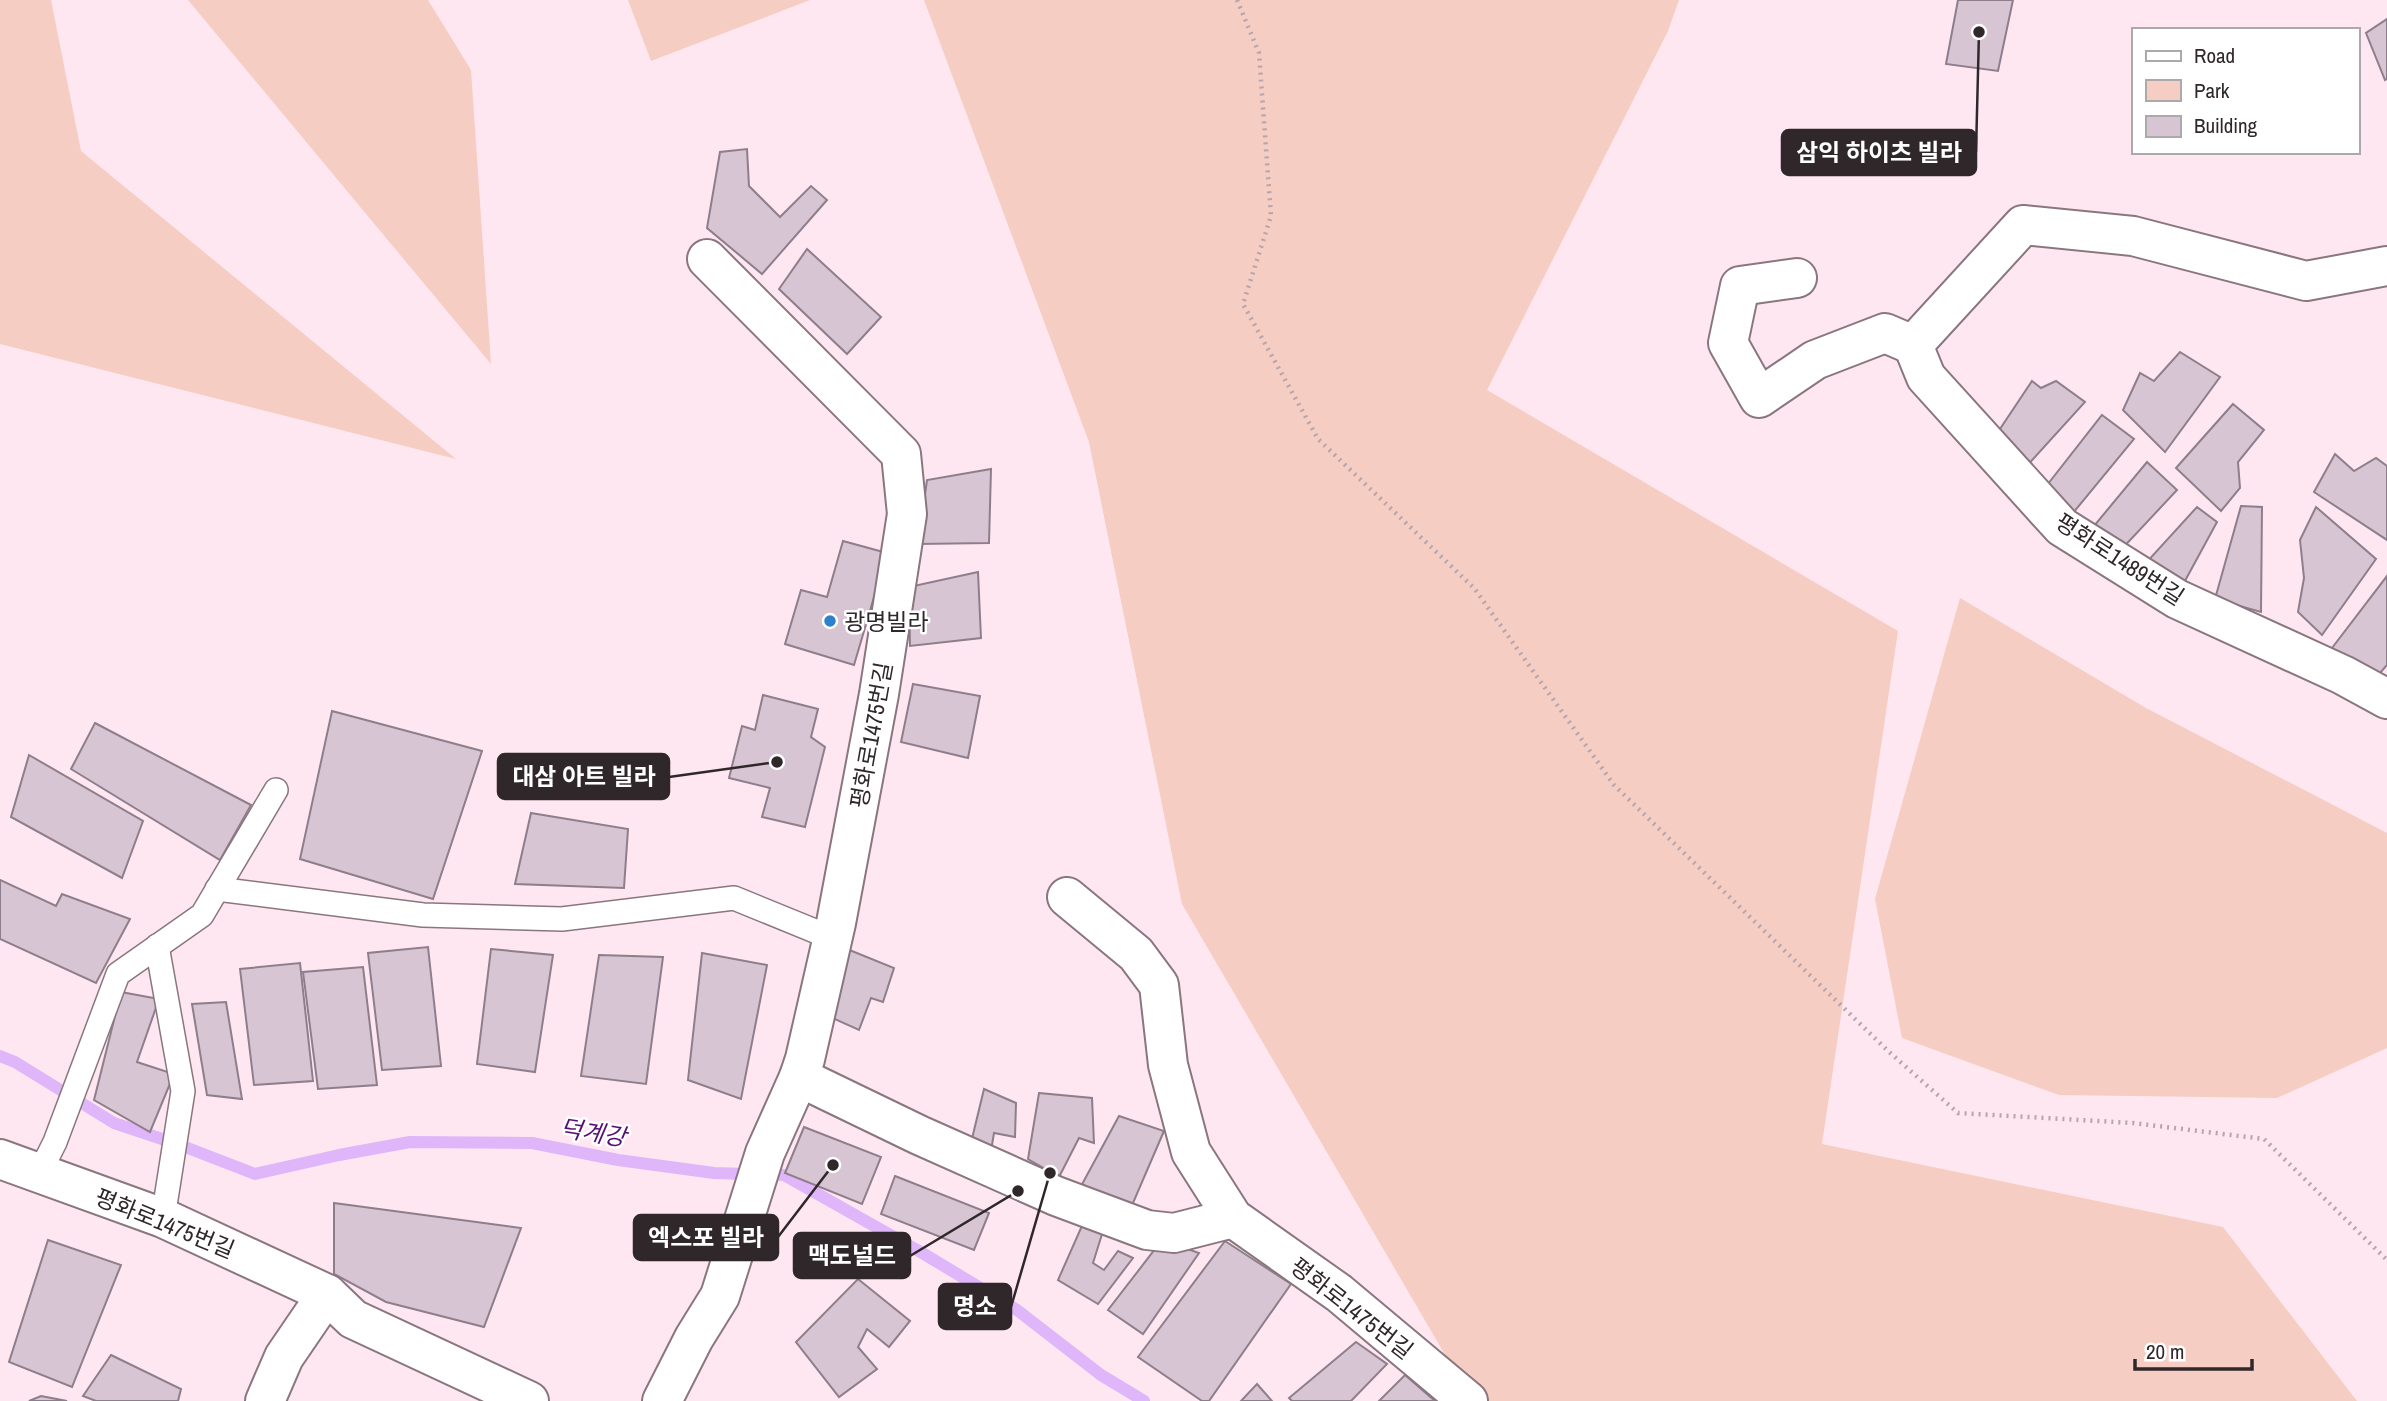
<svg xmlns="http://www.w3.org/2000/svg" width="2387" height="1401" font-family="'Archivo Narrow','Noto Sans KR',sans-serif">
<style>
.green{fill:#f5cdc3}
.lines{fill:none;stroke-linecap:round;stroke-linejoin:round}
.stream{stroke:#dfb6f9;stroke-width:12}
.building{fill:#d7c5d3;stroke:#8e7e8b;stroke-width:2}
.service-casing{stroke:#8a767e;stroke-width:26}
.minor-casing{stroke:#8a767e;stroke-width:42}
.tertiary-casing{stroke:#8a767e;stroke-width:42}
.path{stroke:#b6a5ac;stroke-width:4.5;stroke-dasharray:2 5;stroke-linecap:butt}
.service{stroke:#fff;stroke-width:23}
.minor{stroke:#fff;stroke-width:38}
.tertiary{stroke:#fff;stroke-width:38}
.poi-dot{fill:#2c80ce;stroke:#fff;stroke-width:2.5}
.labels{text-anchor:middle;dominant-baseline:central;stroke-width:5;stroke-linejoin:round;paint-order:stroke}
.street-label{font-size:23px;fill:#2f272a;stroke:#fff}
.poi-label{font-size:23px;fill:#2f272a;stroke:#fff;text-anchor:start}
.water-label{font-size:24px;font-style:italic;fill:#551073;stroke:#fff}
.leader{fill:none;stroke:#2f272a;stroke-width:2.5}
.callout-dot{fill:#2f272a;stroke:#fff;stroke-width:2.5}
.callout{fill:#2f272a;stroke:#2f272a;stroke-width:2.5}
.callout-label{font-size:24px;text-anchor:middle;font-weight:bold;fill:#fff}
</style>
<rect width="100%" height="100%" fill="#fee7f0"/>
<g class="green">
<path d="M0,0H51L81,151L456,459L0,344Z"/>
<path d="M188,0H428L471,70L491,364Z"/>
<path d="M628,0H810L651,61Z"/>
<path d="M924,0H1679L1668,31L1487,390L1898,631L1822,1144L2223,1227L2357,1401H1472L1182,904L1089,442Z"/>
<path d="M1960,598L2146,708L2387,833V1048L2277,1098L2059,1095L1902,1038L1875,899Z"/>
</g>
<g class="lines">
<path class="stream" d="M0,1056L15,1062L114,1123L180,1145L255,1174L339,1155L410,1142L532,1143L618,1160L714,1173L784,1175L924,1254L1017,1310L1101,1375L1144,1401"/>
</g>
<g class="building">
<path d="M1958,0H2013L1998,71L1946,64Z"/>
<path d="M2387,19V79L2385,80L2366,33Z"/>
<path d="M747,149L749,186L780,217L811,186L827,200L762,274L707,228L720,152Z"/>
<path d="M807,249L881,317L847,354L779,289Z"/>
<path d="M2180,352L2220,377L2165,452L2123,410L2140,373L2154,381Z"/>
<path d="M2032,381L2041,388L2056,381L2085,402L2025,468L1998,432Z"/>
<path d="M2233,404L2264,430L2238,462L2240,488L2221,511L2176,468Z"/>
<path d="M2102,415L2134,439L2073,513L2044,489Z"/>
<path d="M2335,454L2354,471L2376,458L2387,466V540L2314,492Z"/>
<path d="M2147,462L2177,490L2118,553L2094,526Z"/>
<path d="M991,469L989,543L918,544L927,480Z"/>
<path d="M2241,506L2262,507L2261,612L2215,599Z"/>
<path d="M2197,507L2217,522L2180,590L2144,565Z"/>
<path d="M2316,507L2376,559L2322,635L2298,612L2304,578L2300,540Z"/>
<path d="M843,541L887,553L854,665L785,644L801,590L827,597Z"/>
<path d="M978,572L981,638L910,646L909,587Z"/>
<path d="M2387,576V665L2374,680L2332,648Z"/>
<path d="M913,684L980,696L968,758L901,742Z"/>
<path d="M763,695L818,709L811,737L825,747L805,827L762,817L770,788L729,778L742,726L755,730Z"/>
<path d="M332,711L482,751L433,899L300,859Z"/>
<path d="M95,723L251,805L220,860L71,769Z"/>
<path d="M29,755L143,821L122,878L11,817Z"/>
<path d="M531,813L628,829L624,888L515,884Z"/>
<path d="M0,880L56,906L62,894L130,919L96,983L0,939Z"/>
<path d="M428,947L441,1066L382,1070L368,953Z"/>
<path d="M491,949L553,955L535,1072L477,1064Z"/>
<path d="M847,949L894,968L883,1002L871,998L859,1030L828,1016Z"/>
<path d="M702,953L767,965L741,1099L688,1080Z"/>
<path d="M599,955L663,957L646,1084L581,1076Z"/>
<path d="M300,963L313,1081L254,1085L240,969Z"/>
<path d="M363,967L377,1085L318,1089L303,972Z"/>
<path d="M121,992L159,999L137,1062L174,1074L150,1132L94,1100Z"/>
<path d="M226,1002L242,1099L207,1095L192,1004Z"/>
<path d="M984,1089L1016,1103L1015,1137L994,1133L991,1151L970,1147Z"/>
<path d="M1039,1093L1092,1098L1094,1143L1079,1138L1059,1177L1028,1159Z"/>
<path d="M1119,1116L1164,1131L1130,1210L1080,1188Z"/>
<path d="M804,1127L881,1157L862,1204L785,1173Z"/>
<path d="M895,1176L989,1213L974,1250L881,1214Z"/>
<path d="M334,1203L521,1228L484,1327L386,1302L334,1274Z"/>
<path d="M1085,1219L1103,1231L1093,1263L1104,1270L1118,1251L1133,1258L1098,1304L1058,1280Z"/>
<path d="M48,1240L121,1265L72,1387L9,1362Z"/>
<path d="M1162,1240L1199,1253L1143,1334L1108,1310Z"/>
<path d="M1225,1241L1291,1284L1209,1401H1202L1138,1357Z"/>
<path d="M858,1279L910,1321L889,1347L867,1329L858,1347L877,1369L839,1397L796,1342Z"/>
<path d="M1356,1342L1387,1364L1351,1401H1292L1289,1398Z"/>
<path d="M111,1355L181,1389L178,1401H96L83,1396Z"/>
<path d="M1405,1375L1435,1401H1379Z"/>
<path d="M1257,1384L1272,1401H1241Z"/>
<path d="M41,1396L67,1401H29Z"/>
</g>
<g class="lines">
<g class="service-casing">
<g id="service">
<path d="M217,889L423,915L562,919L734,898L832,938"/>
<path d="M157,946L183,1091L163,1218"/>
<path d="M39,1174L55,1142L118,974L202,915L276,790"/>
</g>
</g>
<g class="minor-casing">
<g id="minor">
<path d="M2387,266L2306,281L2133,236L2023,225L1913,345L1926,377L2062,527L2177,599L2343,675L2387,699"/>
<path d="M1797,278L1740,286L1728,343L1759,398L1815,360L1885,333L1913,345"/>
<path d="M1067,897L1136,954L1159,985L1168,1065L1191,1152L1233,1218L1339,1293L1468,1401"/>
<path d="M799,1077L919,1135L1056,1196L1147,1230L1174,1233L1233,1218"/>
<path d="M265,1401L284,1357L327,1294"/>
<path d="M662,1401L694,1338L720,1296L765,1153L799,1077L805,1059L836,923L879,694L907,514L901,454L707,259"/>
</g>
</g>
<g class="tertiary-casing">
<path id="tertiary" d="M0,1159L163,1218L327,1294L353,1319L529,1401"/>
</g>
<path class="path" d="M1237,0L1259,53L1271,216L1243,304L1318,439L1474,588L1614,785L1888,1051L1958,1113L2133,1123L2264,1139L2387,1260"/>
<use href="#service" class="service"/>
<use href="#minor" class="minor"/>
<use href="#tertiary" class="tertiary"/>
</g>
<circle class="poi-dot" cx="830" cy="621" r="7"/>
<g class="labels">
<g class="street-label">
<text transform="translate(2120 559) rotate(33)">평화로1489번길</text>
<text transform="translate(871 735) rotate(-80)">평화로1475번길</text>
<text transform="translate(165 1223) rotate(22)">평화로1475번길</text>
<text transform="translate(1352 1308) rotate(38)">평화로1475번길</text>
</g>
<g class="poi-label">
<text x="844" y="621">광명빌라</text>
</g>
<g class="water-label">
<text transform="translate(593 1132) rotate(9)">덕계강</text>
</g>
</g>
<path class="leader" d="M1979 32L1976 152M777 762L669 777M833 1165L778 1237M1018 1191L910 1256M1050 1173L1011 1307"/>
<g class="callout-dot">
<circle cx="1979" cy="32" r="7"/>
<circle cx="777" cy="762" r="7"/>
<circle cx="833" cy="1165" r="7"/>
<circle cx="1018" cy="1191" r="7"/>
<circle cx="1050" cy="1173" r="7"/>
</g>
<g class="callout">
<rect x="1782" y="130" width="194" height="45" rx="7"/>
<rect x="498" y="754" width="171" height="45" rx="7"/>
<rect x="634" y="1215" width="144" height="45" rx="7"/>
<rect x="794" y="1233" width="116" height="45" rx="7"/>
<rect x="939" y="1284" width="72" height="45" rx="7"/>
</g>
<g class="callout-label">
<text x="1879" y="161">삼익 하이츠 빌라</text>
<text x="584" y="785">대삼 아트 빌라</text>
<text x="706" y="1246">엑스포 빌라</text>
<text x="852" y="1264">맥도널드</text>
<text x="975" y="1315">명소</text>
</g>
<rect x="2132" y="28" width="228" height="126" fill="#ffffff" stroke="#aca9aa" stroke-width="2"/>
<rect x="2146" y="51" width="35" height="10" fill="#ffffff" stroke="#aca9aa" stroke-width="2"/>
<text x="2194" y="63" font-size="21" fill="#2f272a">Road</text>
<rect x="2146" y="80" width="35" height="21" fill="#f5cdc3" stroke="#aca9aa" stroke-width="2"/>
<text x="2194" y="98" font-size="21" fill="#2f272a">Park</text>
<rect x="2146" y="116" width="35" height="21" fill="#d7c5d3" stroke="#aca9aa" stroke-width="2"/>
<text x="2194" y="133" font-size="21" fill="#2f272a">Building</text>
<path d="M2135 1359v10h117v-10" fill="none" stroke="#2f272a" stroke-width="3.5"/>
<text x="2146" y="1359" font-size="21" fill="#2f272a" stroke="#ffffff" stroke-width="5" paint-order="stroke">20 m</text>
</svg>
